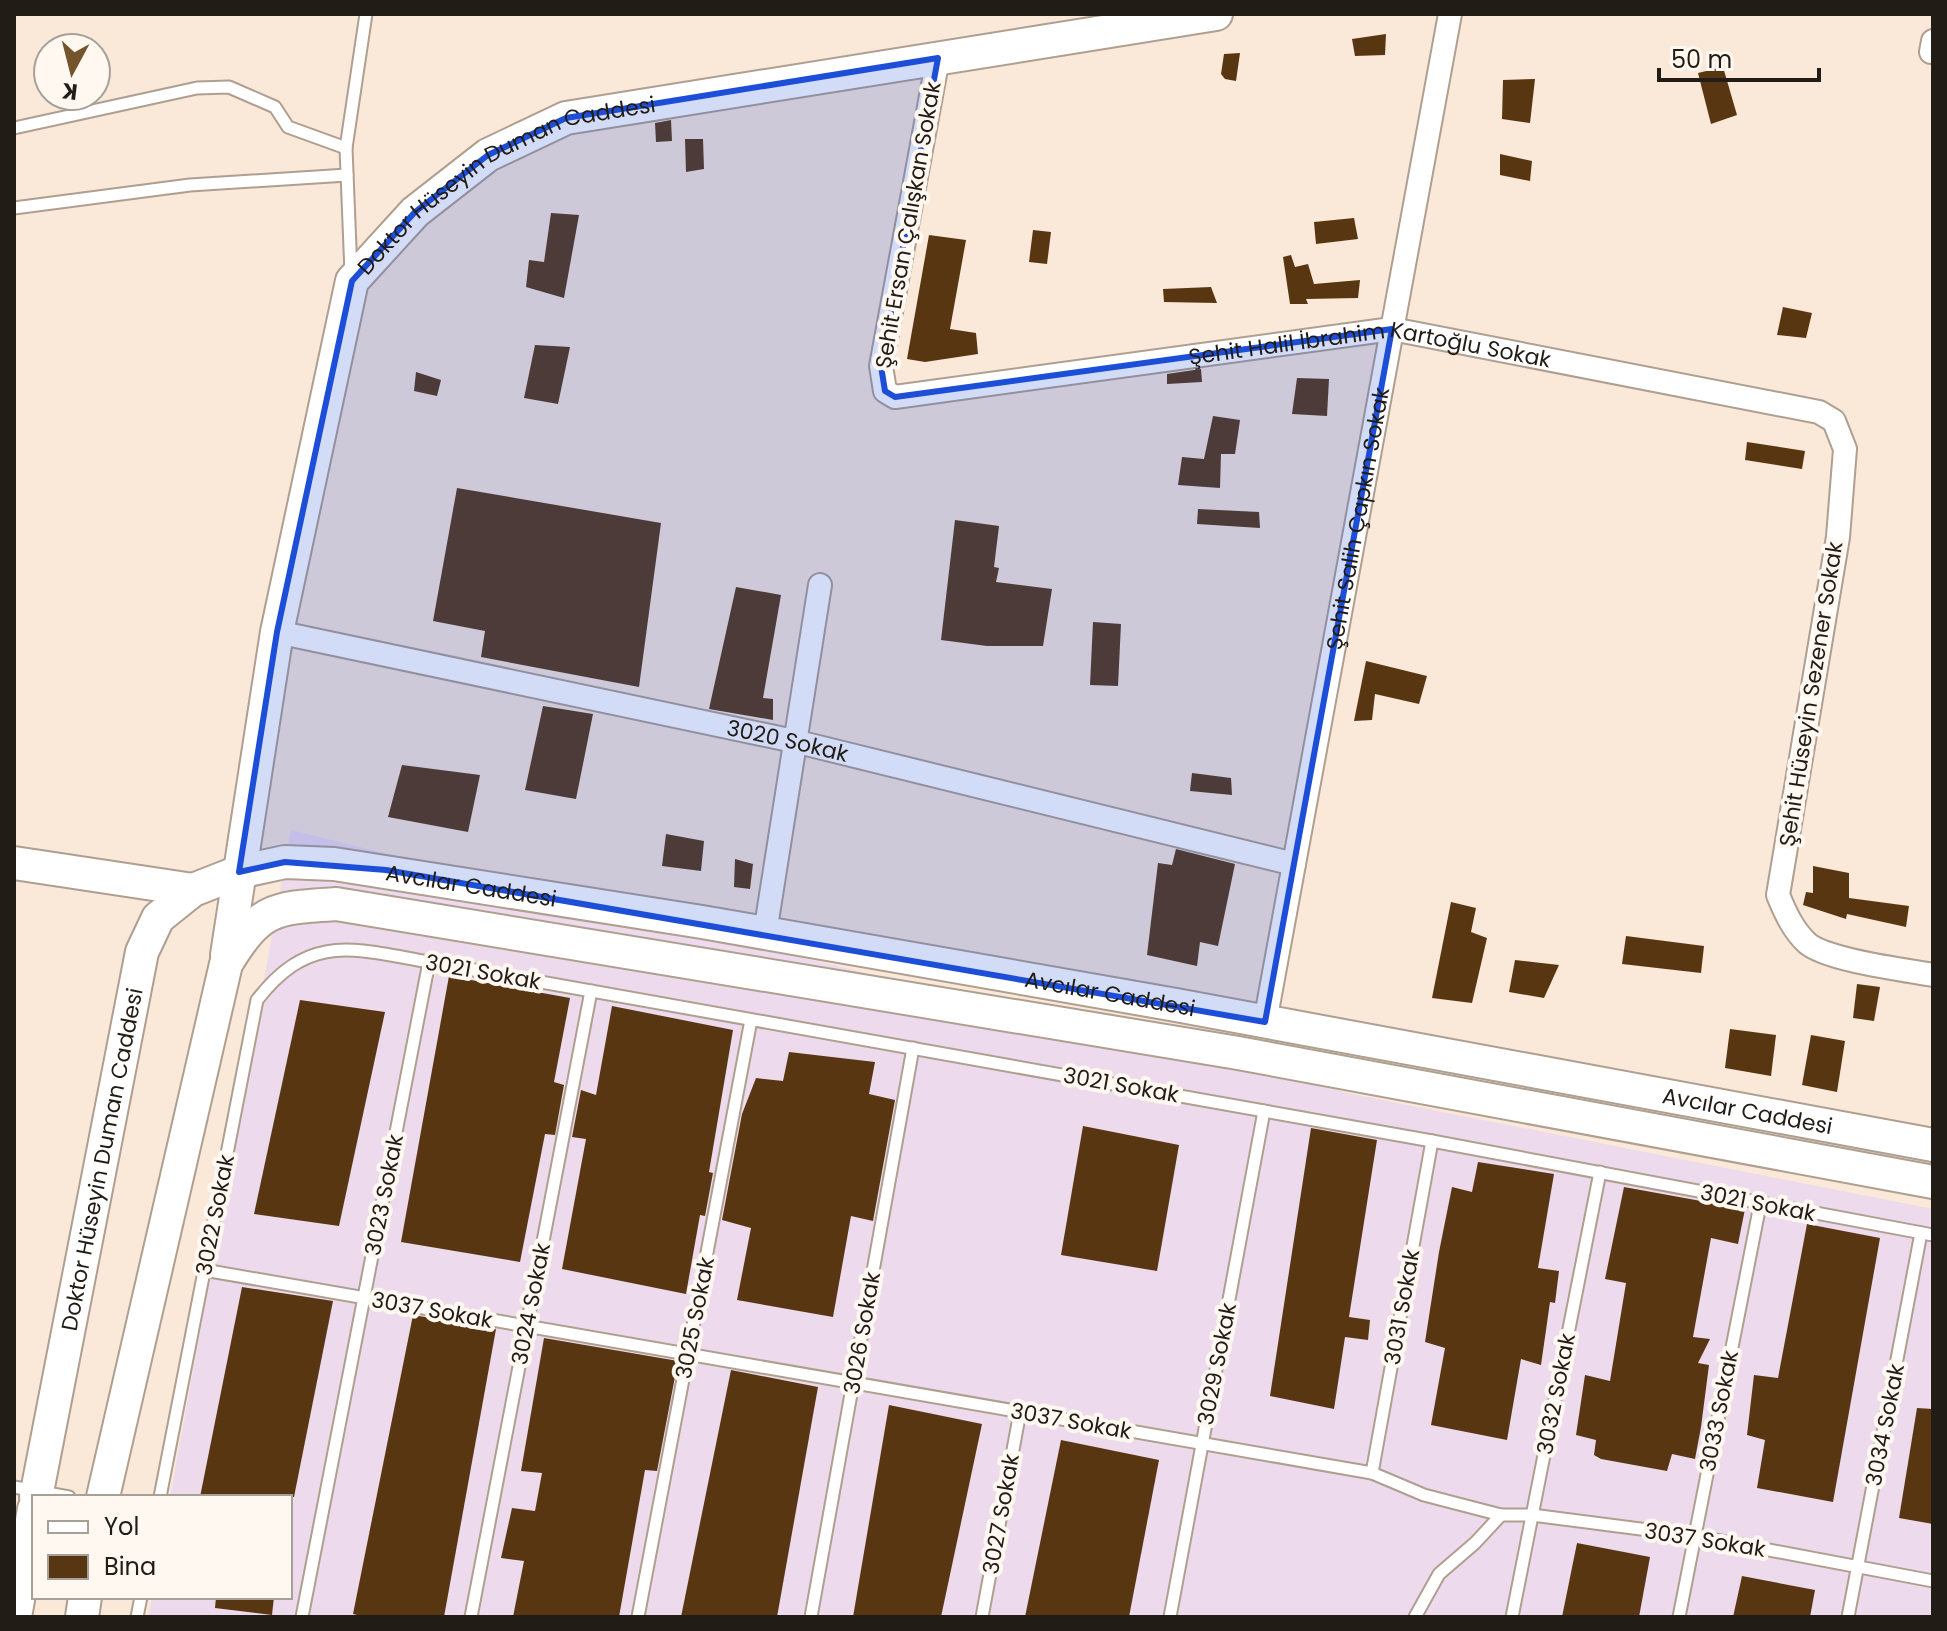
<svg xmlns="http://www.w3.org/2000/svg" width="1947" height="1631" font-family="Poppins,sans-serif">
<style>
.industrial{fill:#eddbed}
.building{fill:#593612}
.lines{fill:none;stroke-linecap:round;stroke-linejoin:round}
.lane-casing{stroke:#af9f90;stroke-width:15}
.street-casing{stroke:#af9f90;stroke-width:26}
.secondary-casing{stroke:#af9f90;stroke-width:36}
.lane{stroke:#fff;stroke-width:11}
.street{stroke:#fff;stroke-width:22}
.secondary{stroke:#fff;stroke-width:32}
.marked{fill:#1d4ed8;fill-opacity:0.2;stroke:#1d4ed8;stroke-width:6;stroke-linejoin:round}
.labels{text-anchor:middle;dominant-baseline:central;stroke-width:8;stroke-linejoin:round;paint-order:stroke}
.street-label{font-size:22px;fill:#221c16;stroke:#fff8f1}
</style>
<rect width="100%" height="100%" fill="#fae8d9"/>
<path class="industrial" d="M291,830L1352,1094L1933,1209V1617H148L152,1597H290V1497H170Z"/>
<g class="building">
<path d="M1386,34L1385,55L1355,56L1352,39Z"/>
<path d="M1240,53L1236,81L1225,79L1221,74L1224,54Z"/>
<path d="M1723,67L1737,115L1711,124L1698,73Z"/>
<path d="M1535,79L1530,123L1502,119L1503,80Z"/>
<path d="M671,120L672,141L656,142L655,123Z"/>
<path d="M685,139H703L704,169L686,172Z"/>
<path d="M1500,154L1532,161L1530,181L1500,175Z"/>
<path d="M551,213L579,215L564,298L526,287L529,260L544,262Z"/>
<path d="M1354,218L1358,239L1316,244L1314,222Z"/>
<path d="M1033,230L1051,232L1047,264L1029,262Z"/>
<path d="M929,235L966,240L950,329L976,333L978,354L925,362L907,359Z"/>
<path d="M1291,255L1295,267L1308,264L1314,284L1360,280L1358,298L1306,299L1308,304H1290L1283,257Z"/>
<path d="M1211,287L1217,303L1164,302L1163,289Z"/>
<path d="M1783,307L1812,313L1806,338L1777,335Z"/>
<path d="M535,345L570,347L558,404L524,398Z"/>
<path d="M1201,369L1202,382L1167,384V374Z"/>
<path d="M416,372L441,380L437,396L414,391Z"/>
<path d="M1297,378L1329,379L1327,416L1292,414Z"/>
<path d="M1213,416L1240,420L1235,454H1221L1220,488L1178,485L1182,457L1204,459Z"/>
<path d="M1747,442L1805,451L1802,469L1745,460Z"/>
<path d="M457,488L661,523L639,687L481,657L485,631L433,621Z"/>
<path d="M1198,509L1259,512L1260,528L1197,524Z"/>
<path d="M955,520L999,526L994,567L999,568L996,582L1052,589L1043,646H987L941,640Z"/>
<path d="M736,587L781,595L763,698L773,699V720L709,709Z"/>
<path d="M1093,622L1121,624L1118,686L1090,685Z"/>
<path d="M1366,661L1427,676L1419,704L1375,694L1372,720L1354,721Z"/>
<path d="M543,706L593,714L576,799L525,790Z"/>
<path d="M402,765L480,775L468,832L388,817Z"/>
<path d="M1192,773L1231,778L1232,795L1190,791Z"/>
<path d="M666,834L704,841L701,871L662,866Z"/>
<path d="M1176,849L1235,864L1218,946L1200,942L1197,966L1147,955L1158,863L1172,865Z"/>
<path d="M735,859L753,864L750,889L734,887Z"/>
<path d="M1813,866L1849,873V898L1909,906L1906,927L1847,914L1846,919L1803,905L1806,892L1813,893Z"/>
<path d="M1451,902L1476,908L1471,932L1487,938L1472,1003L1432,998Z"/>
<path d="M1626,936L1704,946L1701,973L1622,964Z"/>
<path d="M1515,960L1559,965L1544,998L1509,992Z"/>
<path d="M449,976L570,998L554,1082L564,1085L555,1135L545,1134L520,1262L401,1242Z"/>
<path d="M1857,984L1880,987L1874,1021L1853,1018Z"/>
<path d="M300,1000L385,1012L339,1226L254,1214Z"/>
<path d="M612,1006L733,1030L709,1172L713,1173L705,1216L700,1215L686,1294L562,1269L586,1139L572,1137L581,1090L596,1095Z"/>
<path d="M1730,1029L1776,1035L1771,1076L1725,1068Z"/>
<path d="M1811,1035L1845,1041L1837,1092L1802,1085Z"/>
<path d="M789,1052L875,1062L869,1094L895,1100L873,1221L851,1216L833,1317L737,1300L751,1228L722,1220L742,1114L756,1078L783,1081Z"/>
<path d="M1083,1126L1179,1145L1157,1271L1061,1255Z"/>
<path d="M1311,1128L1377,1140L1349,1317L1370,1320L1368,1340L1345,1337L1334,1409L1270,1396Z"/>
<path d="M1478,1162L1554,1174L1538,1268L1559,1271L1555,1303L1550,1302L1541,1365L1521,1359L1507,1440L1431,1425L1445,1348L1425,1342L1439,1252L1452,1187L1472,1192Z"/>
<path d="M1624,1187L1745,1209L1738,1244L1711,1238L1693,1337L1710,1339L1698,1363L1709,1365L1701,1427L1695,1459L1672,1454L1667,1471L1601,1459L1594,1455L1596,1440L1576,1435L1585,1375L1610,1381L1626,1283L1605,1279Z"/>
<path d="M1807,1224L1880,1238L1833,1502L1757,1488L1765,1440L1747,1435L1754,1375L1778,1378Z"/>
<path d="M242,1287L333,1301L294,1497H200Z"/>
<path d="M413,1315L496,1329L444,1617H366L353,1614Z"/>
<path d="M544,1338L678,1361L657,1471L645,1470L619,1617H513L524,1561L501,1558L512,1508L535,1511L542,1473L521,1471Z"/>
<path d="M731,1370L818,1387L777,1617H681Z"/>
<path d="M889,1405L982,1424L941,1617H853Z"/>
<path d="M1917,1408L1933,1409V1524L1899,1518Z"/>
<path d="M1061,1440L1159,1460L1129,1617H1025Z"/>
<path d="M1577,1543L1650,1557L1639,1617H1562Z"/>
<path d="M1742,1576L1815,1590L1810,1617H1733Z"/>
<path d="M216,1597H274L272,1615L215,1608Z"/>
</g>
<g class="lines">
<g class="lane-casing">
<g id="lane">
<path d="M14,128L197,88L229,87L275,107L288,127L346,148"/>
<path d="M14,208L190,185L347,175"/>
<path d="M351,273L346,148L366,14"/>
<path d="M204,1270L1372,1473L1424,1495L1501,1515H1532L1695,1536L1933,1581"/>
<path d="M1372,1473L1432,1141"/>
<path d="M14,1487L69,1497"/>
<path d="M160,1497L257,1000C310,932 353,949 429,962L1432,1141L1933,1235"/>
<path d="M137,1617L141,1597"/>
<path d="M302,1617L429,962"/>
<path d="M471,1617L591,991"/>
<path d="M638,1617L751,1020"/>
<path d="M811,1617L913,1048"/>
<path d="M982,1617L1020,1412"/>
<path d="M1170,1617L1264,1111"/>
<path d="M1415,1617L1439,1574L1475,1543L1501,1515"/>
<path d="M1512,1617L1600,1172"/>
<path d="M1679,1617L1760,1205"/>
<path d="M1848,1617L1921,1233"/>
</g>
</g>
<g class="street-casing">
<g id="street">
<path d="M1931,52L1933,41"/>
<path id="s1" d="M938,58L881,366L885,391L895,397L1392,329L1819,412L1834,421L1845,449L1838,537L1778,895C1785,912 1793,930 1807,943C1826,960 1905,970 1933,975"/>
<path id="s2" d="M277,632L794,741L1294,864"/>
<path d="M765,933L820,585"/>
<path id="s3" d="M1265,1022L1450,14"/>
</g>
</g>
<g class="secondary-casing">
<g id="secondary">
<path d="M14,863L193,890"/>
<path id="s4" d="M227,955L277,632L352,281L415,212L488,155L566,118L1216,14"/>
<path id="s5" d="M36,1497L142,952L158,918L193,890L239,872L285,862L334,864L702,922L1176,1005L1933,1145"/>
<path d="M103,1497L226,964C260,908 273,908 336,904L1238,1053L1933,1182"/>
<path d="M15,1617L34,1509"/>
<path d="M82,1617L85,1597"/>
</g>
</g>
<use href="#lane" class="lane"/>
<use href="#street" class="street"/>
<use href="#secondary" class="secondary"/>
</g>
<path class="marked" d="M938,58L881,366L885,391L895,397L1392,329L1265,1022L386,870L285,862L239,872L277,632L352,281L415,212L488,155L566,118Z"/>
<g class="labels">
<g class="street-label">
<text stroke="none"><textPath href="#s4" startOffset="874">Doktor Hüseyin Duman Caddesi</textPath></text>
<text transform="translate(908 225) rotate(-80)">Şehit Ersan Çalışkan Sokak</text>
<text stroke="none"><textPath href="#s1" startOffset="830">Şehit Halil İbrahim Kartoğlu Sokak</textPath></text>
<text stroke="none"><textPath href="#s3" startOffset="512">Şehit Salih Çapkın Sokak</textPath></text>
<text transform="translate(1811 694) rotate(-81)">Şehit Hüseyin Sezener Sokak</text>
<text stroke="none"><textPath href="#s2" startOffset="522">3020 Sokak</textPath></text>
<text stroke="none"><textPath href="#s5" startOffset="922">Avcılar Caddesi</textPath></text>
<text transform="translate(483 972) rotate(10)">3021 Sokak</text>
<text stroke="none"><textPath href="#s5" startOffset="1570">Avcılar Caddesi</textPath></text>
<text transform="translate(1121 1085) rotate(10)">3021 Sokak</text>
<text stroke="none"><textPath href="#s5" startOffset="2218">Avcılar Caddesi</textPath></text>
<text stroke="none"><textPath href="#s5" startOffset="344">Doktor Hüseyin Duman Caddesi</textPath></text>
<text transform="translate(384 1195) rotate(-79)">3023 Sokak</text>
<text transform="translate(1758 1203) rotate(11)">3021 Sokak</text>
<text transform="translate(215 1215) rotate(-79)">3022 Sokak</text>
<text transform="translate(531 1304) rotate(-79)">3024 Sokak</text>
<text transform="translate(1402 1307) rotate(-80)">3031 Sokak</text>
<text transform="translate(432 1310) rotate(10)">3037 Sokak</text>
<text transform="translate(695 1318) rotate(-79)">3025 Sokak</text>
<text transform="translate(862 1333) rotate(-80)">3026 Sokak</text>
<text transform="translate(1217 1364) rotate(-79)">3029 Sokak</text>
<text transform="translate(1556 1394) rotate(-79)">3032 Sokak</text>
<text transform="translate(1719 1411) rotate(-79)">3033 Sokak</text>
<text transform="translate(1071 1421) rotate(10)">3037 Sokak</text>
<text transform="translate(1885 1425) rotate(-79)">3034 Sokak</text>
<text transform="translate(1001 1514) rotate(-80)">3027 Sokak</text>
<text transform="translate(1705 1540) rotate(9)">3037 Sokak</text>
</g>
</g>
<rect width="1947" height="1631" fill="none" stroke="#221c16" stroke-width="32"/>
<rect x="32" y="1495" width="260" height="104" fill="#fff8f1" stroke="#a7a099" stroke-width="2"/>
<rect x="48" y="1521" width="40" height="12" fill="#ffffff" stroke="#a7a099" stroke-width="2"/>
<text x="104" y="1535" font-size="24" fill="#221c16">Yol</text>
<rect x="48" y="1555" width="40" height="24" fill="#593612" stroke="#a7a099" stroke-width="2"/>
<text x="104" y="1575" font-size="24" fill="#221c16">Bina</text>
<g transform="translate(72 72) rotate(187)"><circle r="38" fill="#fff8f1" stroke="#a7a099" stroke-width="2"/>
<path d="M0-6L14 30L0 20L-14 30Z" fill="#74542a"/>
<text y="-12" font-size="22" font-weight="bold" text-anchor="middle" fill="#221c16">K</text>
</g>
<path d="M1659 68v12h160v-12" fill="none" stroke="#221c16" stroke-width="4"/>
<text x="1671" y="68" font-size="24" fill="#221c16" stroke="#fff8f1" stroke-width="6" paint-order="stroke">50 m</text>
</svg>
